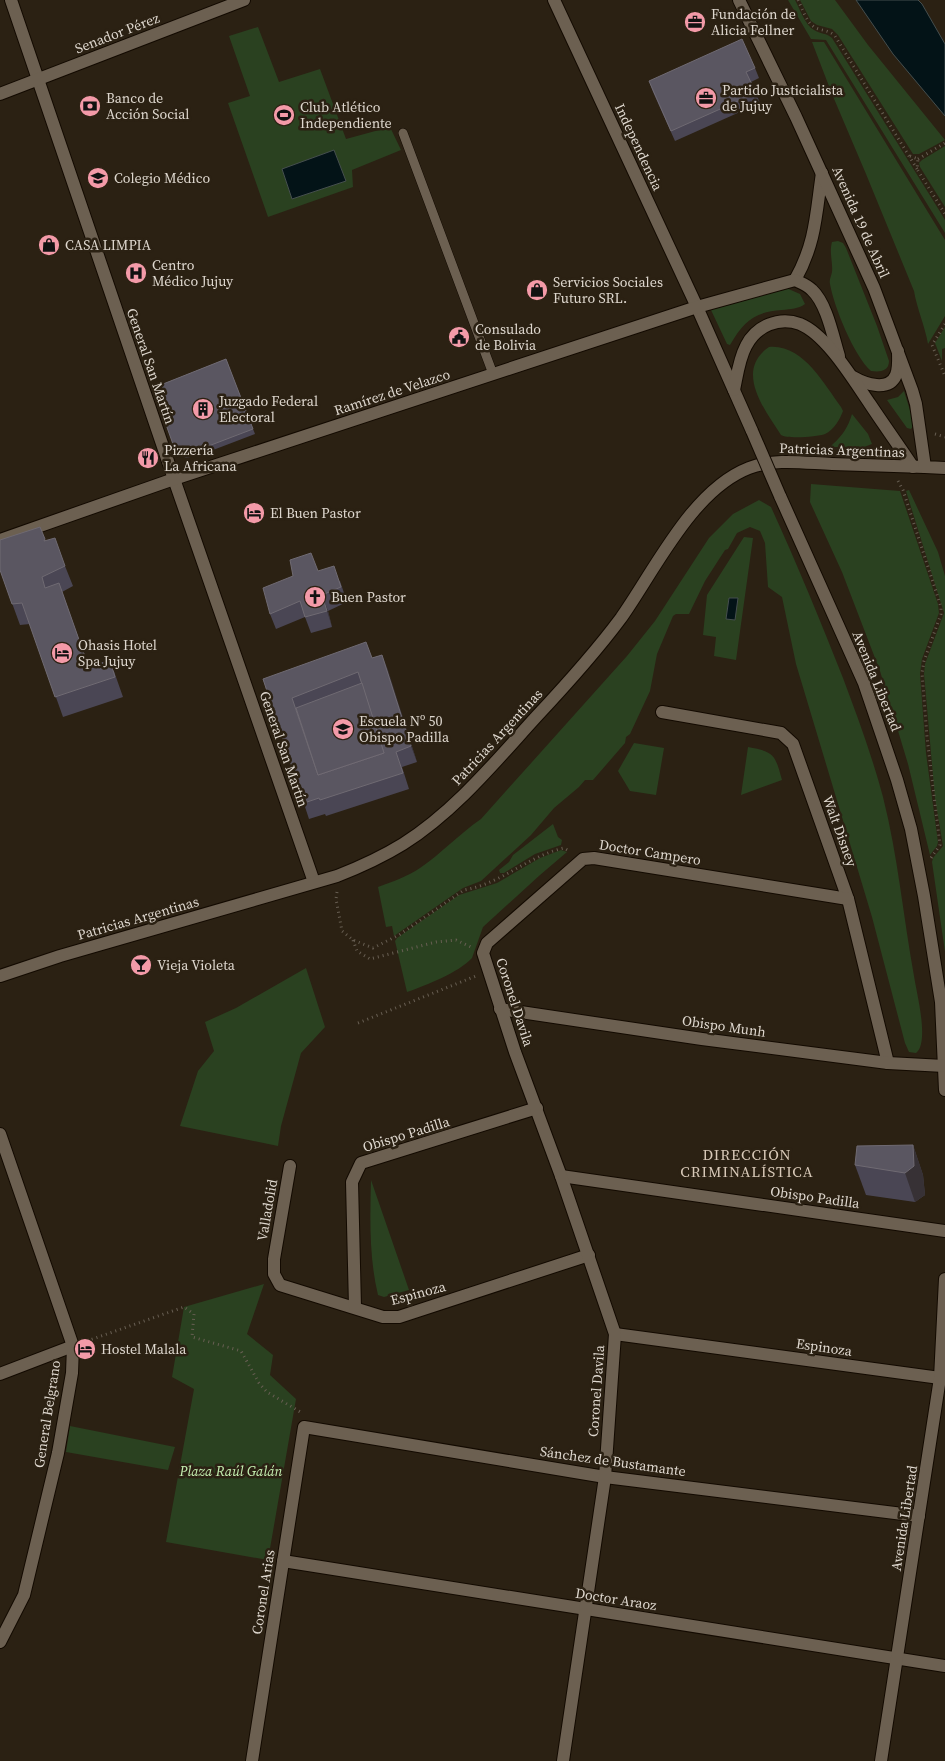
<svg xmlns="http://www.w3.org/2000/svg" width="945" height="1761" font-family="'Source Serif 4',serif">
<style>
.green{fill:#2a4120}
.water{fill:#031317;stroke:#454e4e}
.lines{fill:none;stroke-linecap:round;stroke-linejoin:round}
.lane-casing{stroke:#130a01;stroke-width:10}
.street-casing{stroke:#130a01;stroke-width:14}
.secondary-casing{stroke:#130a01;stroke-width:14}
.path{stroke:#685f53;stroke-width:3;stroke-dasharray:1 4;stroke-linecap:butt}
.lane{stroke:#6c6051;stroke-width:9}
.street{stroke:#6c6051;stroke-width:12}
.secondary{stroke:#6c6051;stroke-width:12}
.street-bridge-casing{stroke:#130a01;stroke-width:14;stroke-linecap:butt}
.street-bridge{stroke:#6c6051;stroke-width:12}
.wall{fill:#4a4654}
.shaded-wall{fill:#373135}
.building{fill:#5a5661;stroke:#6f6a72;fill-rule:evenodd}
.labels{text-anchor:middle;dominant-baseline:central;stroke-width:5;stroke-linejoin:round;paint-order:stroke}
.poi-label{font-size:14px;fill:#ded7ce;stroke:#2b2113;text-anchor:start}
.street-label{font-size:14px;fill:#ded7ce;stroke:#2b2113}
.park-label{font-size:14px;font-style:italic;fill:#c4efb1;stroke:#2b2113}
.neighbourhood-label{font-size:15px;letter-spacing:1px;fill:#d8c9b8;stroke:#2b2113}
</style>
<rect width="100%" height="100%" fill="#2b2113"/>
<g class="green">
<path d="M788,0H795C800,9 805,25 814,30C820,34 827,33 832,38L939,210L945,220V233L826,40L811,39Z"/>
<path d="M800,0H835L868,45L945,140L919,154H913L838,35L832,29L817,25L811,21Z"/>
<path d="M258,27L279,82L320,69L346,139L390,127L401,150L352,170L353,187L268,217L228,103L250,96L229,36Z"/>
<path d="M812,42H824L945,240V316L928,344C925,326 917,309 914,291L866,174L832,94Z"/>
<path d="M945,146V207L920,167L919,163L922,160Z"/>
<path d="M838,241L843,243L846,248L877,326L889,361C889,372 879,372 871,371C854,356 834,307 830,284C829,280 831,277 832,272C833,262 829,253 832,242Z"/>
<path d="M784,287L800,294L805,304C798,309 791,309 782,310C754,312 744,321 730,345L727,344L711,310Z"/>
<path d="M945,327V348L942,349V361L935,343Z"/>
<path d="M769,347C803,344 824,384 841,407L843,411C840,419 834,430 825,434C817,437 787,439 781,435C765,410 734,371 769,347Z"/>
<path d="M904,391L913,420V426L911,429L907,428L887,400L898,397Z"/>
<path d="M852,414L868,434L872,444L864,447H833L831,446L833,444C843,435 848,427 852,414Z"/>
<path d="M811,484L900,491L938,604L939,613L922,659L920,674L926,753L938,842L937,846L930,855L908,764L880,671L842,572L810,502Z"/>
<path d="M909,490L938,552L945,576V952L932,862L933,858L943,846L935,798L924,674L925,664L944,613L906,491Z"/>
<path d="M759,500L771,507C797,564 820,620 843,678C858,718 872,756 883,797C898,856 903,916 914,976C916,991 930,1042 916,1053L909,1052L905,1043L872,917L796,664L782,597L768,587L765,543L760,531L750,527L737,533L728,549L725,550L705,581L689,614H676L673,616L657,654L650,691L630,734L626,737L625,743L593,780H585L579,787L554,808L531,835L481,881L463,888L394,936L392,926L386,927L378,887C392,882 408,876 420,868C442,853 459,834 481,819L627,656L655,621L709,538L733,514Z"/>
<path d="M744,537L753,538L736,660L714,656L716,637L703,635L707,595Z"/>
<path d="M634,743L664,748L656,795L630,791L618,771Z"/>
<path d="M748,747C775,752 775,755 782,780L741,795Z"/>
<path d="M553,824L558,837L562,840L561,845L535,854L504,873H500L499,870L509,862L513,855Z"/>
<path d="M561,850L567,852L540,875L483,927L472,958C458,973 427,985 407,992L395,941L397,938L459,895L497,883L540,858Z"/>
<path d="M306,968L325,1027L301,1053L281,1126L278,1146L180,1126L198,1071L214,1051L205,1022L236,1008Z"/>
<path d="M371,1180L409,1290L384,1297L378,1295C369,1258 370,1218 371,1180Z"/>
<path d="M264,1284L247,1334L273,1355L270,1375L296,1399L268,1560L166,1542L194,1389L172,1377L184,1307Z"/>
<path d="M70,1426L175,1447L168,1470L66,1452Z"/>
</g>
<g class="water">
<path d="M856,0H918L922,4L945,44V116L893,54Z"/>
<path d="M334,150L346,181L292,199L282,169Z"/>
<path d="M729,598H738L735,620L726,619Z"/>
</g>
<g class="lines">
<g class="lane-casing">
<path id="lane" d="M403,133L493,374"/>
</g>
<g class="street-casing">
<g id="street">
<path d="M11,0L174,479L314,882"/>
<path d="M554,0L697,307L752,431"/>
<path d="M795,280C816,243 816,213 822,173"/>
<path d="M795,280C801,283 807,285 812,290C827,304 833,337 839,356"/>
<path d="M853,377C865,384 889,392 896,375C899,368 898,358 898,351"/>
<path d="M734,390C737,376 739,359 746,346C756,326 779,316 800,324C827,335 854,381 870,404C884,425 899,446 913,467"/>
<path d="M780,496L864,683L897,780L911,829L924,896L941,1002L945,1090"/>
<path d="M0,540L174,479L697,307L795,280"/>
<path d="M662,712L781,733L793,744L848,899L888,1063"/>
<path d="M0,976L60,956L337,876C360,867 382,857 403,844C455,811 495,762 536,717C566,685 595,653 621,618C655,570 692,490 749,468C775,458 805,463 832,464C863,465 894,466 925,467"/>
<path d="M500,1009L702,1039L888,1063L944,1066"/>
<path d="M0,1134L73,1346L72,1373L58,1453L24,1595L0,1642"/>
<path d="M290,1166L274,1259V1274L280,1285L383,1317H399L589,1255"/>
<path d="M561,1176L945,1231"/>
<path d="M355,1307L352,1182L361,1163L537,1108"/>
<path d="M615,1334L940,1378"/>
<path d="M0,1374L73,1346"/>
<path d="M283,1561L945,1666"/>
<path d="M252,1761L304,1427L605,1477L919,1516"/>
<path d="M563,1761L605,1477L615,1334L561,1176L515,1052L483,953L487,943L583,859L594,858L848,899"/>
<path d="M881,1761L940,1378L945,1279"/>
</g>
</g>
<g class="secondary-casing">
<g id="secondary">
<path d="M739,0L796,117L874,288L912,390L916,404L925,467L945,468"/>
<path d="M0,94L244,0"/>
</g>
</g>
<g class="path">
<path d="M798,0C802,8 807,24 816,28C823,31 829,30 835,36L917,169"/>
<path d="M910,156L918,159L917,169L945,214"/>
<path d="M918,159L945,143"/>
<path d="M945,324L932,345L945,376"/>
<path d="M935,434L945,437"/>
<path d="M898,481L903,490L941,607V614L924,661L922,673L927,737L940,845L931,858"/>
<path d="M337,892L336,899L342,931L353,940L373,948L399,935L464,890C501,884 528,856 564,848L569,851"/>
<path d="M353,940L357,951L370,959L436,942L456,940L471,947"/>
<path d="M358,1023L476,976"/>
<path d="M87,1341L184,1307L194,1314L192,1337L241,1351L259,1383L267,1392L302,1413"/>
</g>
<use href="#lane" class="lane"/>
<use href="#street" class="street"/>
<use href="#secondary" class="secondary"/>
<g class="street-bridge-casing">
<path id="street-bridge" d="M752,431L780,496"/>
</g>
<use href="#street-bridge" class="street-bridge"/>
</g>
<g class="wall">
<path d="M755,68L759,78L751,82L760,103L675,141L653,92L649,81Z"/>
<path d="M226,359L255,434L200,455L186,458L176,452L153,388Z"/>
<path d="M46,541L65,566L73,586L62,592L89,667L110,660L123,697L63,717L30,624L20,625L0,570Z"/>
<path d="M318,571L340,581L347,602L328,611L332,627L311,633L305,617L276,629L270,614Z"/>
<path d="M382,655L417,762L402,767L409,789L326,816L325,814L309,819L263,679L372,658Z"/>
<path d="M913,1145L923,1175L925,1195L915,1202L866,1195L855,1165Z"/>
</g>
<g class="shaded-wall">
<path d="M322,595L328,611L332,627Z"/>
<path d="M382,655L388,670L417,762L411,746Z"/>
<path d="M913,1145L923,1175L925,1195L915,1202L905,1173Z"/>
</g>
<g class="building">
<path d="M742,39L755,68L746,72L756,93L671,131L649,81Z"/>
<path d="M226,359L253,429L198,450L184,452L174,447L153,388Z"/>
<path d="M40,527L45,539L44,541L55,538L65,566L42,577L45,588L59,583L89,668L110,660L115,677L55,697L22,603L12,604L0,570V540Z"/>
<path d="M311,553L318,571L334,566L341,587L322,595L327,611L305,617L300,601L270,614L263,588L293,576L290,560Z"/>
<path d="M366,642L372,658L382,655L411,746L396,752L403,773L320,800L319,798L304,803L263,679ZM358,672L384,753L318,775L292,698Z"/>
<path d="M362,683L384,753L318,775L296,708Z"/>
<path d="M913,1145L914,1166L905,1173L855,1165L857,1146Z"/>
</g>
<defs>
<g id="office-disc" transform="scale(1.125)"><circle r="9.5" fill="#f39aa8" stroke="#2b2113"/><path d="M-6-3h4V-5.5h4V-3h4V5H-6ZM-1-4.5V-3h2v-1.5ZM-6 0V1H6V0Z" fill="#111"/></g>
<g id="bank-disc" transform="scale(1.125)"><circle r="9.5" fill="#f39aa8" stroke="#2b2113"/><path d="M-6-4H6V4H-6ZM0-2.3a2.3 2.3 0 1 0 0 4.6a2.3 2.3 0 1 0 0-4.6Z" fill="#111"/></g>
<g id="stadium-disc" transform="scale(1.125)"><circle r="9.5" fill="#f39aa8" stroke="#2b2113"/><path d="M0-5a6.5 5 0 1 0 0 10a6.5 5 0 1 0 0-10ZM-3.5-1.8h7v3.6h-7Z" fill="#111"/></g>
<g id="university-disc" transform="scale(1.125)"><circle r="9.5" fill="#f39aa8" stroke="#2b2113"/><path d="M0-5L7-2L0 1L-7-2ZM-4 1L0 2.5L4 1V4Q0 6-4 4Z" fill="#111"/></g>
<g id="shop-disc" transform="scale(1.125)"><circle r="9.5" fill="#f39aa8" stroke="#2b2113"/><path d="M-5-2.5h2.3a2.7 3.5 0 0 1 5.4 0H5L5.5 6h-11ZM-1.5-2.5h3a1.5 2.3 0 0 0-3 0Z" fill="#111"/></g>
<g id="hospital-disc" transform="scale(1.125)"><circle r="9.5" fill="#f39aa8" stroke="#2b2113"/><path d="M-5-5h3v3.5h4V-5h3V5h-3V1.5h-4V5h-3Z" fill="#111"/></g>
<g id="civic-disc" transform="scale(1.125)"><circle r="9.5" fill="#f39aa8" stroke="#2b2113"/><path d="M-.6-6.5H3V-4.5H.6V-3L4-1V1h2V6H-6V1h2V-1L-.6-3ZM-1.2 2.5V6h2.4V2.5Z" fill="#111"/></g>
<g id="building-disc" transform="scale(1.125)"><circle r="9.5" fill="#f39aa8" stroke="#2b2113"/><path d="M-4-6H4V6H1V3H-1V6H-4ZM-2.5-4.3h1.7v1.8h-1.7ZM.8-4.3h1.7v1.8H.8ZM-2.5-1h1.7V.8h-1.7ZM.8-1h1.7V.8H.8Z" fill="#111"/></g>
<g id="restaurant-disc" transform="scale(1.125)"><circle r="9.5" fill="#f39aa8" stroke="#2b2113"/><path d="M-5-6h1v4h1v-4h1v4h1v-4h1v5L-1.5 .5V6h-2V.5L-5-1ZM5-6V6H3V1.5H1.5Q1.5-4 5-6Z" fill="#111"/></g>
<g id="hotel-disc" transform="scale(1.125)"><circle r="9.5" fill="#f39aa8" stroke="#2b2113"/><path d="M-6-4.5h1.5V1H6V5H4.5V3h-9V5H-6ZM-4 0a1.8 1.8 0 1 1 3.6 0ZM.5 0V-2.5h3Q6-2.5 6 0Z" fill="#111"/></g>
<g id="church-disc" transform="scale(1.125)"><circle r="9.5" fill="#f39aa8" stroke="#2b2113"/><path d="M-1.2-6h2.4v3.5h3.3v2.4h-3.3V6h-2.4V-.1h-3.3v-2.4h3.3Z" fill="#111"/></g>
<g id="school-disc" transform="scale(1.125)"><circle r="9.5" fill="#f39aa8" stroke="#2b2113"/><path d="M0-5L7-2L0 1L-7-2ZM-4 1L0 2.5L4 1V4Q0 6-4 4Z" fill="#111"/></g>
<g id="bar-disc" transform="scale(1.125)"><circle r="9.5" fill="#f39aa8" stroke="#2b2113"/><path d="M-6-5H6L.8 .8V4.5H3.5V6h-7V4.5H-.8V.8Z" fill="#111"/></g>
</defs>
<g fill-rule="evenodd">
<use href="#office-disc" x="695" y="22"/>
<use href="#office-disc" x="706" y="98"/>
<use href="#bank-disc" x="90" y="106"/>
<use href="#stadium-disc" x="284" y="115"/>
<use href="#university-disc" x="98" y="178"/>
<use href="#shop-disc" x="49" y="245"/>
<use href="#hospital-disc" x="136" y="273"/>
<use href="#shop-disc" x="537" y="290"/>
<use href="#civic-disc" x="459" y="337"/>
<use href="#building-disc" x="203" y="409"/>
<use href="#restaurant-disc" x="148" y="458"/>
<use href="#hotel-disc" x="254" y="513"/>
<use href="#church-disc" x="315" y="597"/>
<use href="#hotel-disc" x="62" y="653"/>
<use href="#school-disc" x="343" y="729"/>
<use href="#bar-disc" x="141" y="965"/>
<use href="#hotel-disc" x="85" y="1349"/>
</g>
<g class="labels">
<g class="poi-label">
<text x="711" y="14">Fundación de<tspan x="711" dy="16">Alicia Fellner</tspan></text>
<text x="722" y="90">Partido Justicialista<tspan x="722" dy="16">de Jujuy</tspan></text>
<text x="106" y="98">Banco de<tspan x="106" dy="16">Acción Social</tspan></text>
<text x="300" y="107">Club Atlético<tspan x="300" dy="16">Independiente</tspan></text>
<text x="114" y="178">Colegio Médico</text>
<text x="65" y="245">CASA LIMPIA</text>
<text x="152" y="265">Centro<tspan x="152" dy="16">Médico Jujuy</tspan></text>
<text x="553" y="282">Servicios Sociales<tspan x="553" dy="16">Futuro SRL.</tspan></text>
<text x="475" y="329">Consulado<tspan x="475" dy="16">de Bolivia</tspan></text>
<text x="219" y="401">Juzgado Federal<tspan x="219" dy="16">Electoral</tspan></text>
<text x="164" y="450">Pizzería<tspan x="164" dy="16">La Africana</tspan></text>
<text x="270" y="513">El Buen Pastor</text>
<text x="331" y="597">Buen Pastor</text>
<text x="78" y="645">Ohasis Hotel<tspan x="78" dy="16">Spa Jujuy</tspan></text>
<text x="359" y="721">Escuela Nº 50<tspan x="359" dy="16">Obispo Padilla</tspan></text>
<text x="157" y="965">Vieja Violeta</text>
<text x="101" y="1349">Hostel Malala</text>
</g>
<g class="street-label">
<text transform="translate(117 33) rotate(-21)">Senador Pérez</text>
<text transform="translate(639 147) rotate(65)">Independencia</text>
<text transform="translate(861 222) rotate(66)">Avenida 19 de Abril</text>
<text transform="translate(151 366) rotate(71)">General San Martín</text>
<text transform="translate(392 392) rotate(-18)">Ramírez de Velazco</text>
<text transform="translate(842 450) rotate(2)">Patricias Argentinas</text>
<text transform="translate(877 681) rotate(68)">Avenida Libertad</text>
<text transform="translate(497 737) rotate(-47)">Patricias Argentinas</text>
<text transform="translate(284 749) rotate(71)">General San Martín</text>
<text transform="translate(840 831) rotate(70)">Walt Disney</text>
<text transform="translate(650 852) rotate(9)">Doctor Campero</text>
<text transform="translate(138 918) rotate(-16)">Patricias Argentinas</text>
<text transform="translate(515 1002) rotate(72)">Coronel Davila</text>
<text transform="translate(724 1026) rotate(8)">Obispo Munh</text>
<text transform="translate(406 1134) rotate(-17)">Obispo Padilla</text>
<text transform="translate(815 1197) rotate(8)">Obispo Padilla</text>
<text transform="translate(267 1210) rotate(-80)">Valladolid</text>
<text transform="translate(418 1293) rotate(-15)">Espinoza</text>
<text transform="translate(824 1347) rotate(8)">Espinoza</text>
<text transform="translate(596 1391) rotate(-86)">Coronel Davila</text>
<text transform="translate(47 1414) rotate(-81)">General Belgrano</text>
<text transform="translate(613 1461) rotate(8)">Sánchez de Bustamante</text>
<text transform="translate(904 1518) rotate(-81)">Avenida Libertad</text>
<text transform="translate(263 1592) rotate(-81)">Coronel Arias</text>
<text transform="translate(616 1599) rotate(9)">Doctor Araoz</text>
</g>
<g class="park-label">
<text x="231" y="1471">Plaza Raúl Galán</text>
</g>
<g class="neighbourhood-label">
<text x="747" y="1154">DIRECCIÓN<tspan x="747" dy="17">CRIMINALÍSTICA</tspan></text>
</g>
</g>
</svg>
